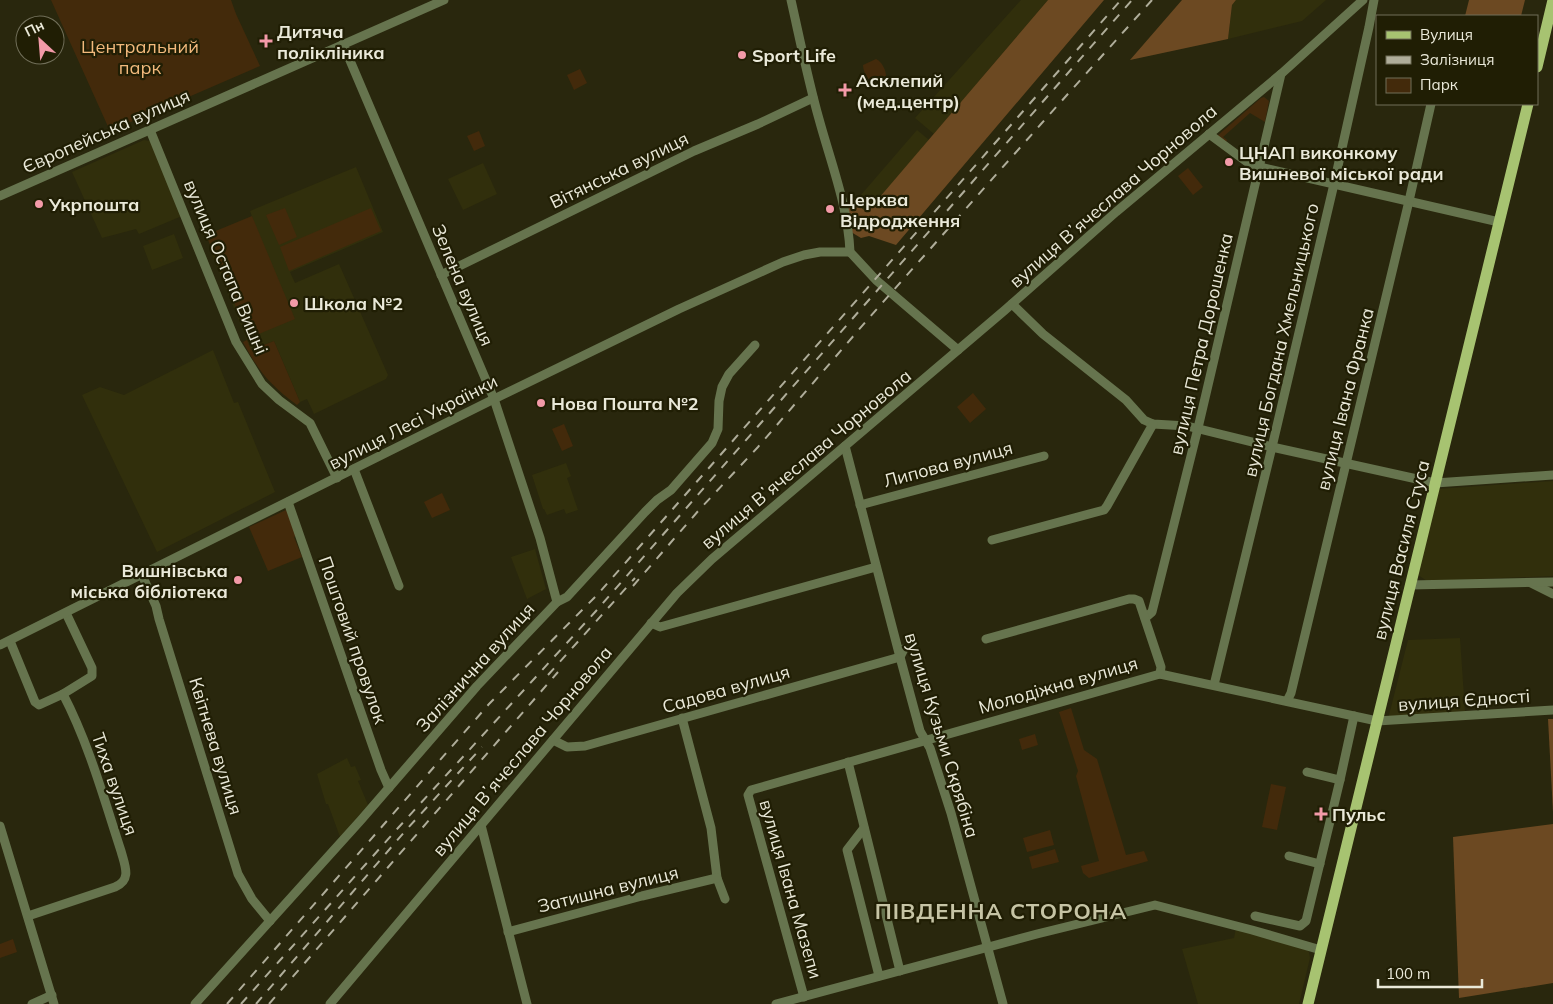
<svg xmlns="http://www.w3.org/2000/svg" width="1553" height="1004" font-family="Mulish,sans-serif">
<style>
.built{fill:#312f0c}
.green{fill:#432a0b}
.forest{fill:#6c4922}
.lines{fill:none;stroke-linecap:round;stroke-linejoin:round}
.minor{stroke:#66744e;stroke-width:9}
.major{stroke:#a7c371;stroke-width:11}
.rail{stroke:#afad9a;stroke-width:2;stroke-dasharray:9 9;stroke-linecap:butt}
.poi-dot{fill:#f39aa8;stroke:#201e04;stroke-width:2}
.labels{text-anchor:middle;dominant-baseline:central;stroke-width:4.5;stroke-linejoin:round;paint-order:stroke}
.poi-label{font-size:18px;font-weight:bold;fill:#eae9d9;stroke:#201e04;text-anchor:start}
.park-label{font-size:18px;fill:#f2b97c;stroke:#201e04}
.street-label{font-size:18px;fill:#eae9d9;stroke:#201e04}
.district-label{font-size:22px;font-weight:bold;letter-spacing:1px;fill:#c6c4a5;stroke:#201e04}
</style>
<rect width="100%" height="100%" fill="#29270d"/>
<g class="built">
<path d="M1021,0H1048L934,134L915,118Z"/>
<path d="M1236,0H1326L1302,21L1228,39L1232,5Z"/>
<path d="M917,130L929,140L867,213L854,203Z"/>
<path d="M144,140L150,141L182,216L139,234L136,229L102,238L72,172Z"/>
<path d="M483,163L497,194L463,210L448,179Z"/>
<path d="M356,167L383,232L290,272L295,283L339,264L388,375L386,379L314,414L307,399L300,402L274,341L251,350L212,254L258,234L250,211Z"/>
<path d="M174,234L183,258L152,270L143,246Z"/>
<path d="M213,350L234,403L238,402L275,492L157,552L82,395L100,387L124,395Z"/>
<path d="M566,463L571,476L567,478L578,510L566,514L564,509L547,515L544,509H543L532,475Z"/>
<path d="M1553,481V576L1427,581L1418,575L1437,489Z"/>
<path d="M535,549L546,589L527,599L511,557Z"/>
<path d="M1460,638L1465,711L1388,719L1408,640Z"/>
<path d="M347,758L351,767L355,766L361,780L358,781L368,805L340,837L328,804H326L317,774Z"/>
<path d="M1236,928L1306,948L1309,952L1310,958L1299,1004H1198L1182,949L1234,938Z"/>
</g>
<g class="green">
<path d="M51,0H231L236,14L260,66L110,131Z"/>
<path d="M876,59C882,62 886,70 886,76L872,82C867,79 863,71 863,65Z"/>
<path d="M580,69L587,83L574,90L567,75Z"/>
<path d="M1264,97L1269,101L1265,122L1250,113L1223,137L1227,140L1226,142L1217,136L1261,98Z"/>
<path d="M479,131L485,146L474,151L467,136Z"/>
<path d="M1188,168L1203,187L1193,195L1178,176Z"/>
<path d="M285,208L297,237L279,245L266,215Z"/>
<path d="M371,208L381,231L289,271L280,247Z"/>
<path d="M252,216L295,319L249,338L206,235Z"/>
<path d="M247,340L251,350L274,341L300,402L297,405C270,385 259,372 243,342Z"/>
<path d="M973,393L986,409L970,423L957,407Z"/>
<path d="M564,424L573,446L562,451L552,429Z"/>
<path d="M442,493L450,510L432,518L424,502Z"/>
<path d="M286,510L297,535L294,537L302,557L268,571L249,527Z"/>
<path d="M1071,708L1084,750L1097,759L1126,855L1144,851L1148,861L1089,878L1083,873L1081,866L1099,861L1076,776L1078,771L1059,712Z"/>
<path d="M1035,734L1038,745L1022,750L1019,739Z"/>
<path d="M1271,784L1286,787L1277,830L1262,827Z"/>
<path d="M1050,830L1054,845L1027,852L1023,838Z"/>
<path d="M1055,849L1059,862L1032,869L1029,857Z"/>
<path d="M13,939L17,952L0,958V944Z"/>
</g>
<g class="forest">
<path d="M1048,0H1104L896,245L869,236L861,238L851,232L847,209L854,203L867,212Z"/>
<path d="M1182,0H1236L1232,5L1228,39L1130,60Z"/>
<path d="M1469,0H1525L1521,16H1465Z"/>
<path d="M1548,719H1553V812Z"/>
<path d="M1553,824V983L1459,998L1453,837Z"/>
</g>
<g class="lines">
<g class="minor">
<path d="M791,0C800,40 808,80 819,119C831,163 848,206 850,252L876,280L958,350"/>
<path d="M343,44L494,399L540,538L557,602"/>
<path d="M150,130L236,342L262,384L279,400L310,423L337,478"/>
<path d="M1209,134L1251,165L1499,222"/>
<path d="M0,196L444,0"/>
<path d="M441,275L694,151L758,124L813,98"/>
<path d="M1012,304L1043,334L1126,400L1144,420L1153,424L1187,426L1272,447L1435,483L1553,475"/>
<path d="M845,446L900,657L920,731L930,748L951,813L1003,1004"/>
<path d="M354,469L399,586"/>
<path d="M288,502L381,770L389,788"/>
<path d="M860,505L1044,456"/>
<path d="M992,540L1104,510L1107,506L1153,424"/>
<path d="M142,575L156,606L159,619L238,874L252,899L270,921"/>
<path d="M1531,583L1553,594"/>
<path d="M1410,585L1553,582"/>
<path d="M1145,618L1152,612L1198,428L1281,74"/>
<path d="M651,623L660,627L876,567"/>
<path d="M986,639L1129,599H1134L1139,601L1161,667L1160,674"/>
<path d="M10,641L35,702L39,705L63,694L92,676V668L66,613"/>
<path d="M0,645L494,399L679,309L783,262L804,255L820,252H850"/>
<path d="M1214,685L1272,447L1334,184L1369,27L1374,0"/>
<path d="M1287,701L1291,693L1409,201L1431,104"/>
<path d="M682,718L711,828L717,878L725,899"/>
<path d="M553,740L567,747L585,746L900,657L904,649"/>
<path d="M848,762L900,971"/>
<path d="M1307,772L1340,780"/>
<path d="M481,825L527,1004"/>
<path d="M0,826L54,1004"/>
<path d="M864,828L847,850L879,976"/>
<path d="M1289,856L1320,864"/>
<path d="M28,916L115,887C132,880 125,866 121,851C104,799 89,744 63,694"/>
<path d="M1255,916L1300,926L1306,921L1340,780L1354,716"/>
<path d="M508,932L642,896L717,878"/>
<path d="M804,997L748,795L751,790L1160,674L1377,721L1553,710"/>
<path d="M32,1004L52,995"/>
<path d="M195,1004L361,820L477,686L557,602L567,597L645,512L657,500L671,490L712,443L718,429L719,401L722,387L729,374L755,345"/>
<path d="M330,1004L677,593L712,559L1005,310L1116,212L1281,74L1363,0"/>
<path d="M776,1004L1037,934L1155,905L1252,930L1321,950"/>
</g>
<g class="major">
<path d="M1537,67L1553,0"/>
<path d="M1308,1004L1528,104"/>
</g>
<g class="rail">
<path d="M633,586L699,510L758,447L868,319L1041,124L1152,0"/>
<path d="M548,675L635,578"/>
<path d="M227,1004L489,704L597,595L1121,0"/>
<path d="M241,1004L398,828L596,611L1132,0"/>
<path d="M256,1004L407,829L482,747"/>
<path d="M269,1004L558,672"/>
</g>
</g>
<g class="poi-dot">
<path d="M263.5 33.5h5v5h5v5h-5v5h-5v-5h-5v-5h5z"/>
<circle cx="742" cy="55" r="5"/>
<path d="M842.5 82.5h5v5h5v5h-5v5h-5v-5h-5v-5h5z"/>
<circle cx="1229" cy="162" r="5"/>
<circle cx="39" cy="204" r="5"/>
<circle cx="830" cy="209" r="5"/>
<circle cx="294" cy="303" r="5"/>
<circle cx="541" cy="403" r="5"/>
<circle cx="238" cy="580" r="5"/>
<path d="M1318.5 806.5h5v5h5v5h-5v5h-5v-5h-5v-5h5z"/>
</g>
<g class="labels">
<g class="poi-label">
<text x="277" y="31">Дитяча<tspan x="277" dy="21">полікліника</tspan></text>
<text x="752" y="55">Sport Life</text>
<text x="856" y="80">Асклепий<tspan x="856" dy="21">(мед.центр)</tspan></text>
<text x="1239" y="152">ЦНАП виконкому<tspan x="1239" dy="21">Вишневої міської ради</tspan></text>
<text x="840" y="199">Церква<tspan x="840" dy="21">Відродження</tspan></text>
<text x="49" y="204">Укрпошта</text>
<text x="304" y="303">Школа №2</text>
<text x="551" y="403">Нова Пошта №2</text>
<text x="228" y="570" text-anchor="end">Вишнівська<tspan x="228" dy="21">міська бібліотека</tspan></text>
<text x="1332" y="814">Пульс</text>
</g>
<g class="park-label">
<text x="140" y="46">Центральний<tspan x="140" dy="21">парк</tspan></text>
</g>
<g class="street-label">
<text transform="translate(106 131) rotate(-24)">Європейська вулиця</text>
<text transform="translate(619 170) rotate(-26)">Вітянська вулиця</text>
<text transform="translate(1113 196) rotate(-41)">вулиця Вʼячеслава Чорновола</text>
<text transform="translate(226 267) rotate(67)">вулиця Остапа Вишні</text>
<text transform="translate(463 285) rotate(67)">Зелена вулиця</text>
<text transform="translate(1281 340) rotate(-77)">вулиця Богдана Хмельницького</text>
<text transform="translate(1201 344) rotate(-77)">вулиця Петра Дорошенка</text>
<text transform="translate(1345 399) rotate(-76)">вулиця Івана Франка</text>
<text transform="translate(413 422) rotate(-27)">вулиця Лесі Українки</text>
<text transform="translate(806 459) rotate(-40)">вулиця Вʼячеслава Чорновола</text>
<text transform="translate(948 464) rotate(-15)">Липова вулиця</text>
<text transform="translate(1401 550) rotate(-76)">вулиця Василя Стуса</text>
<text transform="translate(353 640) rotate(71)">Поштовий провулок</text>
<text transform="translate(475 667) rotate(-48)">Залізнична вулиця</text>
<text transform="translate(1058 685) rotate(-16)">Молодіжна вулиця</text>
<text transform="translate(726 689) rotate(-16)">Садова вулиця</text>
<text transform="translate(1464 700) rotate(-4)">вулиця Єдності</text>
<text transform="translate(942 735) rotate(73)">вулиця Кузьми Скрябіна</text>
<text transform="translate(216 746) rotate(73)">Квітнева вулиця</text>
<text transform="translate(522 751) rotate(-50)">вулиця Вʼячеслава Чорновола</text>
<text transform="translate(115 784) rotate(71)">Тиха вулиця</text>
<text transform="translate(608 889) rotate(-14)">Затишна вулиця</text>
<text transform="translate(791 889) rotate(74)">вулиця Івана Мазепи</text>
</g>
<g class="district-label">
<text x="1001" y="911">ПІВДЕННА СТОРОНА</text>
</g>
</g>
<rect x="1376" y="15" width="162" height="90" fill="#201e04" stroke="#716f59"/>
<rect x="1386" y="31" width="25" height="8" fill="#a7c371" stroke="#716f59"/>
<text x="1420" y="40" font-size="15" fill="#eae9d9">Вулиця</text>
<rect x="1386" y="56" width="25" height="8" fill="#afad9a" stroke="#716f59"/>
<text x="1420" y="65" font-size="15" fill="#eae9d9">Залізниця</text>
<rect x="1386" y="78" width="25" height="15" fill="#432a0b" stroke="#716f59"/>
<text x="1420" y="90" font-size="15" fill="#eae9d9">Парк</text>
<g transform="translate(40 40) rotate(334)"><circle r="24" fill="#201e04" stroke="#716f59"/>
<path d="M0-4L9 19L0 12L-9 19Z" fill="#f39aa8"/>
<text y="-8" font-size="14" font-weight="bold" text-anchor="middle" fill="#eae9d9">Пн</text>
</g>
<path d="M1378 979v8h104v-8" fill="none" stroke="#eae9d9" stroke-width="2.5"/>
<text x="1386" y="979" font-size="15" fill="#eae9d9" stroke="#201e04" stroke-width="4" paint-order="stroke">100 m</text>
</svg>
